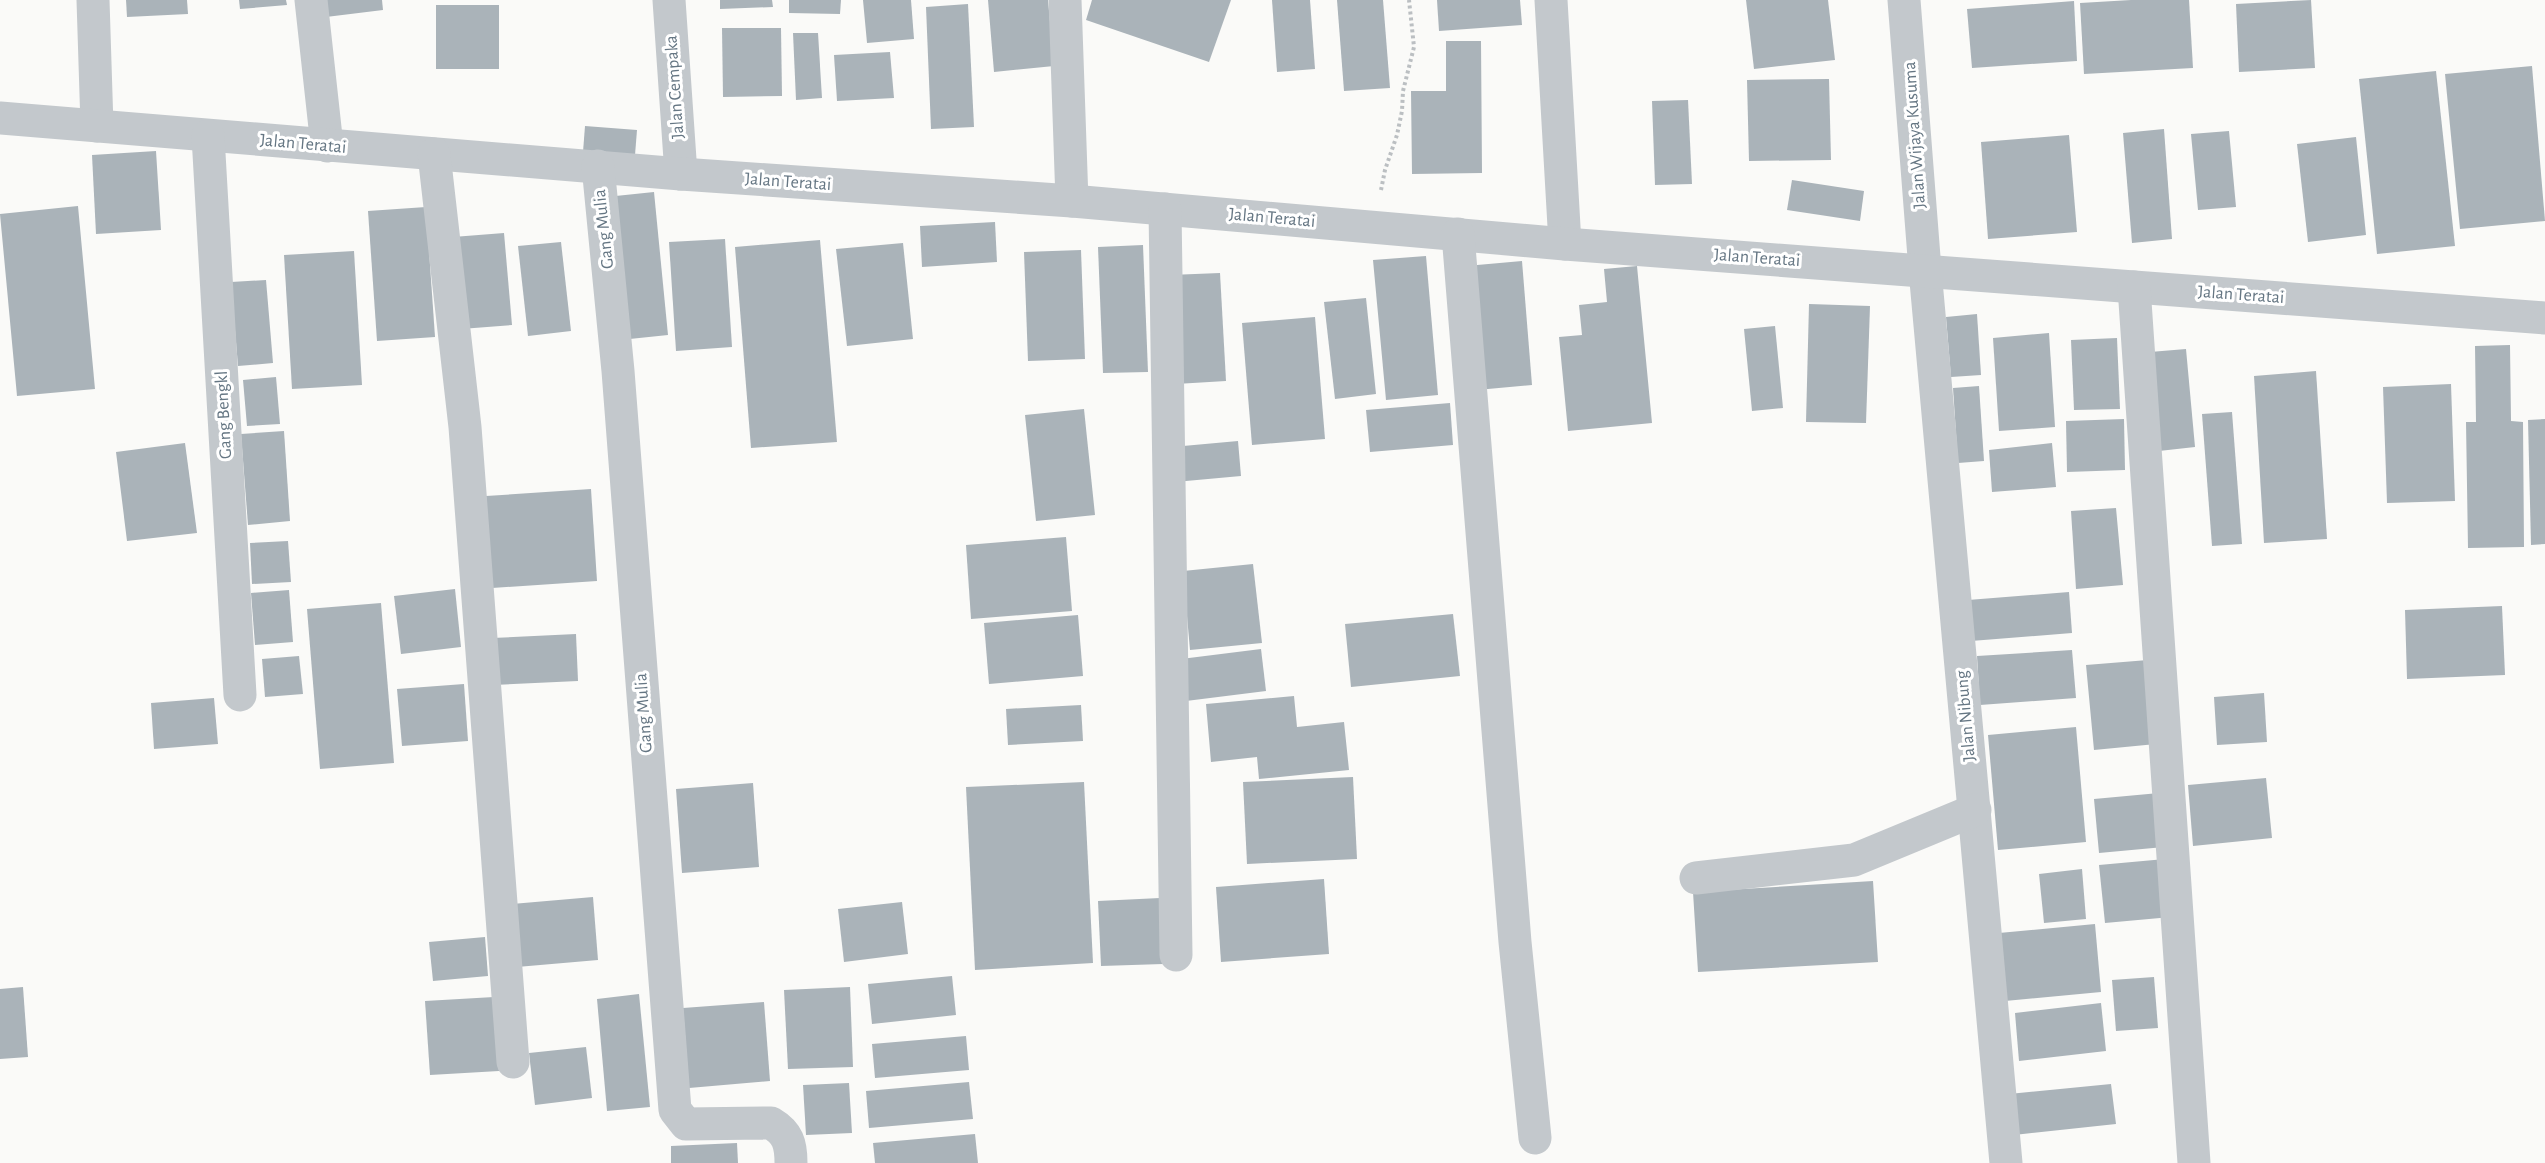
<svg xmlns="http://www.w3.org/2000/svg" width="2545" height="1163" font-family="'Alegreya Sans',sans-serif">
<style>
.building{fill:#aab3b9}
.lines{fill:none;stroke-linecap:round;stroke-linejoin:round}
.path{stroke:#bbbfc2;stroke-width:4;stroke-dasharray:3 3;stroke-linecap:butt}
.minor{stroke:#c3c8cc;stroke-width:33}
.labels{text-anchor:middle;dominant-baseline:central;stroke-width:6;stroke-linejoin:round;paint-order:stroke}
.street-label{font-size:18px;fill:#657683;stroke:#fff}
</style>
<rect width="100%" height="100%" fill="#fafaf8"/>
<g class="building">
<path d="M126,0H187L188,14L127,17Z"/>
<path d="M239,0H286L287,5L240,9Z"/>
<path d="M323,0H382L383,10L326,17Z"/>
<path d="M720,0H772L773,7L720,9Z"/>
<path d="M789,0H841L840,14L789,13Z"/>
<path d="M863,0H911L914,39L867,43Z"/>
<path d="M988,0H1048L1054,66L994,72Z"/>
<path d="M1092,0H1231L1209,62L1086,20Z"/>
<path d="M1272,0H1310L1315,69L1277,72Z"/>
<path d="M1337,0H1383L1390,88L1344,91Z"/>
<path d="M1437,0H1520L1522,25L1439,31Z"/>
<path d="M1746,0H1828L1835,60L1754,69Z"/>
<path d="M2131,0H2189L2193,68L2084,74L2080,3Z"/>
<path d="M2311,0L2315,68L2239,72L2236,4Z"/>
<path d="M2074,1L2077,61L1972,68L1967,9Z"/>
<path d="M968,4L974,127L931,129L926,7Z"/>
<rect x="436" y="5" width="63" height="64"/>
<path d="M722,28H781L782,96L723,97Z"/>
<path d="M793,33H818L822,98L796,100Z"/>
<path d="M1446,41H1481L1482,173L1412,174L1411,91H1446Z"/>
<path d="M890,52L894,98L837,101L834,55Z"/>
<path d="M2532,66L2545,221L2460,229L2445,74Z"/>
<path d="M2436,71L2455,246L2377,254L2359,79Z"/>
<path d="M1829,79L1831,160L1749,161L1747,80Z"/>
<path d="M1688,100L1692,184L1655,185L1652,101Z"/>
<path d="M585,126L637,130L635,155L583,152Z"/>
<path d="M2164,129L2172,239L2132,243L2123,133Z"/>
<path d="M2229,131L2236,207L2198,210L2191,134Z"/>
<path d="M2069,135L2077,232L1988,239L1981,142Z"/>
<path d="M2356,137L2366,235L2308,242L2297,144Z"/>
<path d="M156,151L161,230L96,234L92,155Z"/>
<path d="M1792,180L1864,191L1860,221L1787,210Z"/>
<path d="M654,192L668,335L620,340L606,197Z"/>
<path d="M78,206L95,389L17,396L0,214Z"/>
<path d="M426,207L435,337L377,341L368,211Z"/>
<path d="M995,222L997,262L922,267L920,226Z"/>
<path d="M504,233L512,325L461,329L453,237Z"/>
<path d="M725,239L732,347L676,351L669,242Z"/>
<path d="M820,240L837,442L751,448L735,247Z"/>
<path d="M561,242L571,331L528,336L518,246Z"/>
<path d="M903,243L913,339L847,346L836,249Z"/>
<path d="M1143,245L1148,372L1103,373L1098,247Z"/>
<path d="M1081,250L1085,359L1028,361L1024,252Z"/>
<path d="M354,251L362,385L292,389L284,255Z"/>
<path d="M1426,256L1438,395L1386,400L1373,260Z"/>
<path d="M1522,261L1532,385L1477,390L1466,266Z"/>
<path d="M1637,266L1652,423L1568,431L1559,337L1582,335L1579,305L1607,302L1604,269Z"/>
<path d="M1220,273L1226,381L1176,384L1170,275Z"/>
<path d="M266,280L273,363L238,366L231,282Z"/>
<path d="M1366,298L1376,394L1335,399L1324,302Z"/>
<path d="M1809,304L1870,306L1866,423L1806,422Z"/>
<path d="M1977,314L1981,375L1951,377L1946,317Z"/>
<path d="M1315,317L1325,439L1252,445L1242,323Z"/>
<path d="M1775,326L1783,408L1752,411L1744,329Z"/>
<path d="M2049,333L2055,427L1999,431L1993,338Z"/>
<path d="M2117,338L2120,409L2074,410L2071,340Z"/>
<path d="M2510,345L2511,421L2523,422L2524,547L2468,548L2466,422H2476L2475,346Z"/>
<path d="M2186,349L2195,447L2159,451L2150,352Z"/>
<path d="M2316,371L2327,539L2264,543L2254,376Z"/>
<path d="M276,377L280,424L247,426L243,380Z"/>
<path d="M2451,384L2455,501L2387,503L2383,387Z"/>
<path d="M1979,386L1984,461L1958,463L1953,388Z"/>
<path d="M1450,403L1453,445L1370,452L1366,410Z"/>
<path d="M1084,409L1095,515L1036,521L1025,415Z"/>
<path d="M2232,412L2242,544L2212,546L2202,414Z"/>
<path d="M2124,419L2125,470L2067,472L2066,421Z"/>
<path d="M2545,419V544L2531,545L2528,420Z"/>
<path d="M284,431L290,521L248,525L241,434Z"/>
<path d="M1238,441L1241,476L1175,482L1172,447Z"/>
<path d="M185,443L197,533L127,541L116,452Z"/>
<path d="M2052,443L2056,487L1992,492L1989,450Z"/>
<path d="M591,489L597,581L492,588L486,496Z"/>
<path d="M2116,508L2123,585L2076,589L2071,511Z"/>
<path d="M1066,537L1072,611L971,619L966,545Z"/>
<path d="M288,541L291,582L252,584L250,543Z"/>
<path d="M1253,564L1262,643L1190,650L1183,571Z"/>
<path d="M455,589L461,647L401,654L394,596Z"/>
<path d="M289,590L293,642L255,645L251,593Z"/>
<path d="M2069,592L2072,633L1971,641L1968,600Z"/>
<path d="M381,603L394,763L320,769L307,609Z"/>
<path d="M2502,606L2505,675L2407,679L2405,610Z"/>
<path d="M1453,614L1460,676L1351,687L1345,624Z"/>
<path d="M1078,615L1083,676L989,684L984,623Z"/>
<path d="M576,634L578,681L494,685L492,638Z"/>
<path d="M1261,649L1266,691L1186,701L1181,659Z"/>
<path d="M2072,650L2076,698L1980,705L1977,656Z"/>
<path d="M299,656L303,694L265,697L262,659Z"/>
<path d="M2148,660L2156,744L2094,750L2086,665Z"/>
<path d="M464,684L468,741L402,746L397,689Z"/>
<path d="M2264,693L2267,742L2217,745L2214,697Z"/>
<path d="M1294,696L1297,727L1344,722L1349,770L1259,779L1257,757L1211,762L1206,704Z"/>
<path d="M214,698L218,744L154,749L151,703Z"/>
<path d="M1081,705L1083,741L1008,745L1006,709Z"/>
<path d="M2076,727L2086,842L1998,850L1988,735Z"/>
<path d="M1353,777L1357,859L1247,864L1243,782Z"/>
<path d="M2266,778L2272,838L2193,846L2188,785Z"/>
<path d="M1084,782L1093,963L975,970L966,787Z"/>
<path d="M753,783L759,867L682,873L676,789Z"/>
<path d="M2159,793L2164,847L2099,853L2094,799Z"/>
<path d="M2165,859L2171,917L2105,923L2099,865Z"/>
<path d="M2082,869L2086,919L2044,923L2039,874Z"/>
<path d="M1324,879L1329,954L1221,962L1216,887Z"/>
<path d="M1873,881L1878,962L1698,972L1693,892Z"/>
<path d="M593,897L598,960L517,967L512,904Z"/>
<path d="M1160,898L1163,964L1101,966L1098,901Z"/>
<path d="M902,902L908,954L844,962L838,909Z"/>
<path d="M2095,924L2101,992L2005,1001L1999,933Z"/>
<path d="M485,937L488,976L433,981L429,942Z"/>
<path d="M952,976L956,1015L872,1024L868,984Z"/>
<path d="M2154,977L2158,1028L2116,1031L2112,980Z"/>
<path d="M23,987L28,1057L0,1059V989Z"/>
<path d="M850,987L853,1067L788,1069L784,990Z"/>
<path d="M639,994L650,1107L607,1111L597,999Z"/>
<path d="M494,997L499,1071L430,1075L425,1001Z"/>
<path d="M764,1002L770,1081L689,1088L683,1008Z"/>
<path d="M2101,1003L2106,1051L2019,1061L2015,1013Z"/>
<path d="M966,1036L969,1070L875,1078L872,1044Z"/>
<path d="M586,1047L592,1098L535,1105L529,1053Z"/>
<path d="M969,1082L973,1119L869,1128L866,1091Z"/>
<path d="M849,1083L852,1133L806,1135L803,1085Z"/>
<path d="M2111,1084L2116,1124L2014,1135L2009,1094Z"/>
<path d="M975,1134L978,1163H875L873,1143Z"/>
<path d="M737,1143L738,1163H671V1146Z"/>
</g>
<g class="lines">
<path class="path" d="M1381,190L1385,170L1397,135L1402,111L1403,91L1414,47L1409,0"/>
<g class="minor">
<path d="M93,0L97,126"/>
<path d="M311,0L327,146"/>
<path d="M669,0L681,174"/>
<path d="M1065,0L1072,201"/>
<path d="M1551,0L1565,244"/>
<path d="M1904,0L1925,270L2006,1163"/>
<path d="M0,118L681,174L1072,201L1565,244L2545,318"/>
<path d="M208,136L240,695"/>
<path d="M434,154L465,427L513,1062"/>
<path d="M598,166L618,371L675,1110L686,1124L771,1123C788,1133 791,1144 791,1163"/>
<path d="M1165,209L1176,955"/>
<path d="M1458,234L1515,942L1535,1138"/>
<path d="M2134,287L2194,1163"/>
<path d="M1696,878L1854,860L1975,810"/>
</g>
</g>
<g class="labels">
<g class="street-label">
<text transform="translate(675 87) rotate(-94)">Jalan Cempaka</text>
<text transform="translate(1915 135) rotate(-94)">Jalan Wijaya Kusuma</text>
<text transform="translate(303 144) rotate(5)">Jalan Teratai</text>
<text transform="translate(788 182) rotate(4)">Jalan Teratai</text>
<text transform="translate(1272 218) rotate(5)">Jalan Teratai</text>
<text transform="translate(604 229) rotate(-96)">Gang Mulia</text>
<text transform="translate(1757 258) rotate(4)">Jalan Teratai</text>
<text transform="translate(2241 295) rotate(4)">Jalan Teratai</text>
<text transform="translate(224 415) rotate(-93)">Gang Bengkl</text>
<text transform="translate(644 713) rotate(-94)">Gang Mulia</text>
<text transform="translate(1966 716) rotate(-95)">Jalan Nibung</text>
</g>
</g>
</svg>
